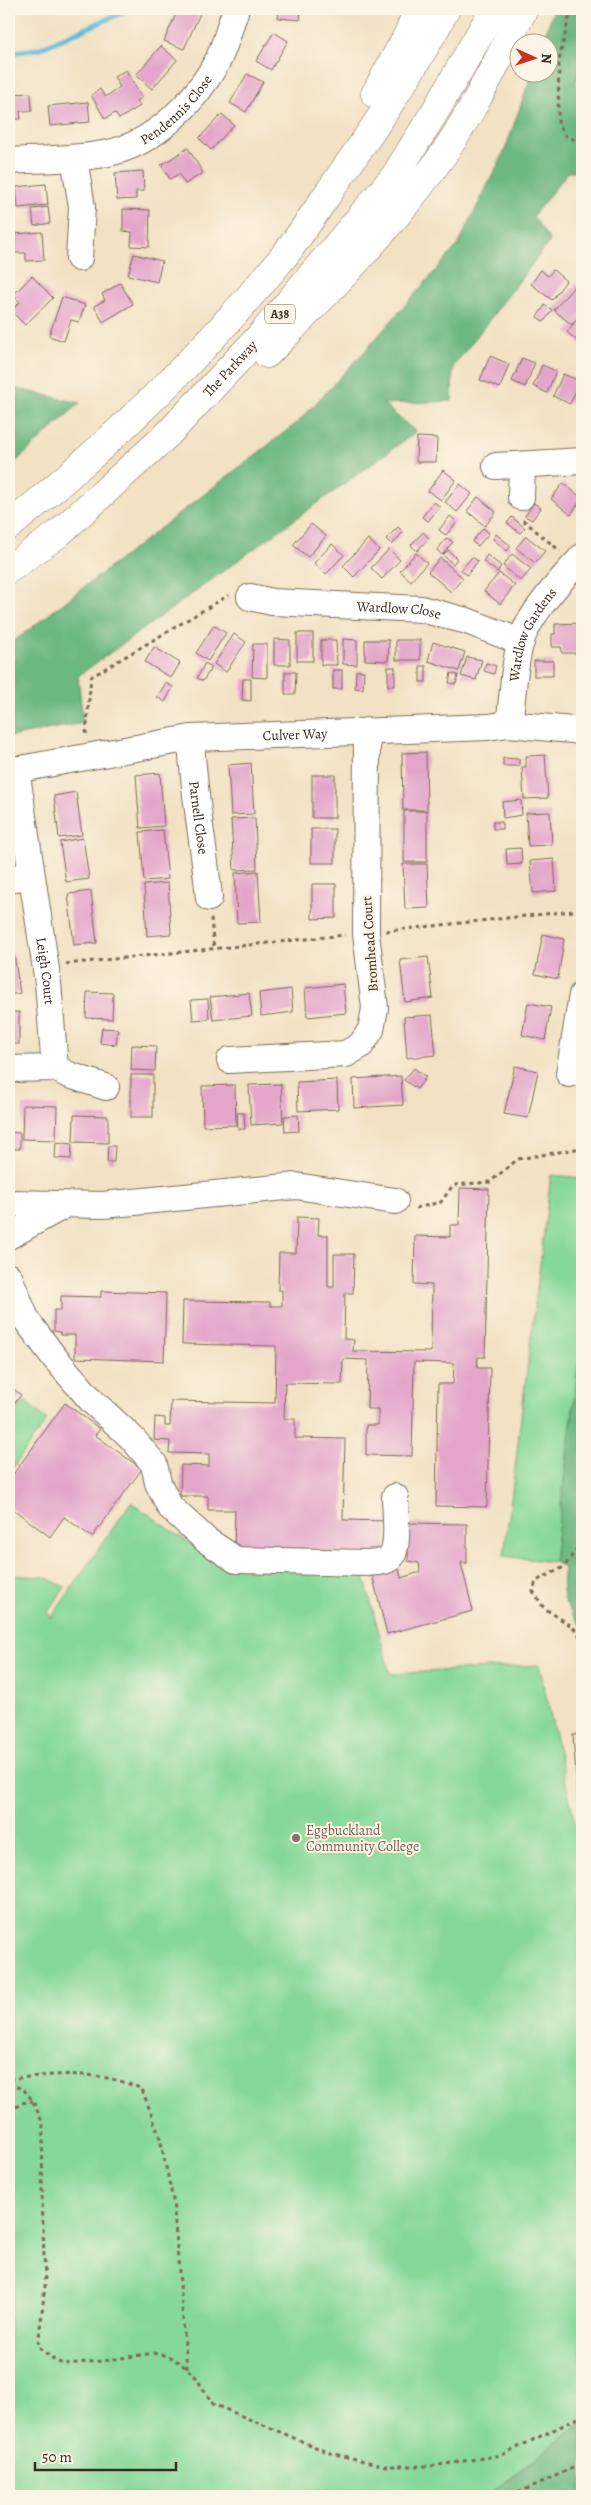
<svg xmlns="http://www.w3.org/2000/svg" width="591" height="2505" font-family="Alegreya,serif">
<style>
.green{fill:#85d899;stroke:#60815c}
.forest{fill:#6cb881;stroke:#547150}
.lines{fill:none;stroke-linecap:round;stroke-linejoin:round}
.stream{stroke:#5bb9d9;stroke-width:5.5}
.building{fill:#e3a6ca}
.minor-casing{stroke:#7b6a58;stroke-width:28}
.highway-casing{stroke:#7b6a58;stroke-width:29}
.path{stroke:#7b6a58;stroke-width:3;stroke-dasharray:4 4;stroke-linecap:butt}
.minor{stroke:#fff;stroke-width:26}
.highway{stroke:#fff;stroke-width:28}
.education-dot{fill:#8d6e63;stroke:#fcf5e5;stroke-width:2}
.labels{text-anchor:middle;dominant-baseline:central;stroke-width:4;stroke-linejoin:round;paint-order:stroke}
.shield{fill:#fcf5e5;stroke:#75675a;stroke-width:1}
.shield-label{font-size:12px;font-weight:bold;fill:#3b2a1e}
.street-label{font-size:14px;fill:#3b2a1e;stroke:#fcf5e5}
.education-label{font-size:14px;fill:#785e54;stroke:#fcf5e5;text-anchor:start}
</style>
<rect width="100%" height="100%" fill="#fcf5e5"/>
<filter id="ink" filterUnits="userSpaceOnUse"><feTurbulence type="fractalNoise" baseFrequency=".02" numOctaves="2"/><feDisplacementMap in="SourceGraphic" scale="10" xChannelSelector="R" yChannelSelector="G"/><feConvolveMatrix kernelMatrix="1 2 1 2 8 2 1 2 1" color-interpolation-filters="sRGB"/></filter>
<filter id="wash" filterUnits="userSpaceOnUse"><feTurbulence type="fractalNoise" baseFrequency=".0096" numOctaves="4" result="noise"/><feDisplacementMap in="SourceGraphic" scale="20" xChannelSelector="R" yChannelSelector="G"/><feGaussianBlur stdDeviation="1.12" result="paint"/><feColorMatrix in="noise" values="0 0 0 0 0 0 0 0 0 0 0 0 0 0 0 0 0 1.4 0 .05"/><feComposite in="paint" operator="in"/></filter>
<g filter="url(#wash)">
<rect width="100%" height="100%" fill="#f2e1c3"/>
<g class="green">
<path d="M551,1175L582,1178V1336L554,1562L504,1556Z"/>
<path d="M25,1401L47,1420L9,1473V1419Z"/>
<path d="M131,1502L209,1557L363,1573L390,1674L539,1665L582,1853V2423L486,2496H9V1575L44,1577L65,1587L48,1612L51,1618Z"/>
</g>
<g class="forest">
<path d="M582,9V57L576,85L582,89V171L568,172L533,216L550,241L453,367L452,401L383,404L416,432L78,676L83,723L9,737V645L298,422L365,351L458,245L505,150L532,73L548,72V42H542L554,10Z"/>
<path d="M9,387L80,403L9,468Z"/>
<path d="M582,1336V1627C564,1605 560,1597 564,1567L554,1562Z"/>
<path d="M582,2423V2496H486Z"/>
</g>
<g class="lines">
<path class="stream" d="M9,53L38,49L131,9"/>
</g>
<g id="blocks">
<g class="building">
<path d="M178,9H202L184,49L164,41Z"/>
<path d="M279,9H301L300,20L278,18Z"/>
<path d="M274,32L288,41L271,70L256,61Z"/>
<path d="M161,46L177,60L152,89L136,75Z"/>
<path d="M126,70L142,98L137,101L140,106L119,119L115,113L105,119L91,95L100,89L105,97L120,87L114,77Z"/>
<path d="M247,74L263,82L246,112L230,103Z"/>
<path d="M31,93L32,111H20L21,119H9V94Z"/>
<path d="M88,102L90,122L50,126L48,106Z"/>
<path d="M222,114L234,125L211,150L199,138Z"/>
<path d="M188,148L203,173L185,184L179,174L170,179L161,165Z"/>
<path d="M143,171L144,191H136V199L117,200L115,173Z"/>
<path d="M46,184L48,205L18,208L16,187Z"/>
<path d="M48,207L50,223L34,226L32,209Z"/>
<path d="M123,209L150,210L149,247L131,246L132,232L123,231Z"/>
<path d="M42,232L44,260L26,261V253H15V234Z"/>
<path d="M134,254L162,261L157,282L128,275Z"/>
<path d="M541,270L548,276L553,270L566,281L552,300L531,284Z"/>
<path d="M32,276L53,298L25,325L11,311L20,302L13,295Z"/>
<path d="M120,283L133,304L103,322L94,306L105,300L102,294Z"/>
<path d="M576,284L582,289V312L572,325L554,310Z"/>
<path d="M62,297L85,305L79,322L71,320L64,341L49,336Z"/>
<path d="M545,305L552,310L544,322L537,317Z"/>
<path d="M579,317L582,319V345L567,332Z"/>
<path d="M490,356L509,364L500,388L480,380Z"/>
<path d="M522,358L535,363L525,387L512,381Z"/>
<path d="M542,365L556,371L547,393L533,386Z"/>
<path d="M563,374L580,381L570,404L553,396Z"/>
<path d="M417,437L437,438L436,462H416Z"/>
<path d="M443,470L456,480L441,500L428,491Z"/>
<path d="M563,483L582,498L571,515L551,499Z"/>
<path d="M460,484L472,494L457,512L445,502Z"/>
<path d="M478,497L496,512L485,526L467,511Z"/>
<path d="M434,502L440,507L428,521L422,517Z"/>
<path d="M534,503L541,508L532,520L525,516Z"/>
<path d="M450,516L457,522L446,535L439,530Z"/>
<path d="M512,517L525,528L520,533L507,523Z"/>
<path d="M311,524L326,536L308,557L293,545Z"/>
<path d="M398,527L403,532L392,545L386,539Z"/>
<path d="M483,528L489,533L478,546L472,542Z"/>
<path d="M423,532L429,538L417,551L411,545Z"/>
<path d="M496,534L511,546L507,551L493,539Z"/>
<path d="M526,536L545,551L535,563L516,548Z"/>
<path d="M447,538L453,542L442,555L437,550Z"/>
<path d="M368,539L379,550L354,577L343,566Z"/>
<path d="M332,544L344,555L326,574L314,563Z"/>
<path d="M389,549L400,560L382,579L371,568Z"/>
<path d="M448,550L457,559L453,564L443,555Z"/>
<path d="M416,553L427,563L411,581L400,571Z"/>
<path d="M512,554L531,569L521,581L503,566Z"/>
<path d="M487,555L501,566L497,572L483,561Z"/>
<path d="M472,557L478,561L467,575L461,570Z"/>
<path d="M440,558L463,578L451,592L428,572Z"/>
<path d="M499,573L515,585L500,604L484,591Z"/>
<path d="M582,623L581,653H562L561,647H552V634H555V624Z"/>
<path d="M214,625L226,633L208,661L196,653Z"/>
<rect x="297" y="633" width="16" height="28"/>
<path d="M234,634L246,642L226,672L214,664Z"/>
<path d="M274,639L290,640V665H274Z"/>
<path d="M343,639L357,640V665L343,664Z"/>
<path d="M321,640H336L337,665H321Z"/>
<path d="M365,640H389L388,661L365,660Z"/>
<rect x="396" y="640" width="24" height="20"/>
<path d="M433,642L465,652L459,671L428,661Z"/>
<path d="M253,644H267V678L252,677Z"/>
<path d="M154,647L180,663L171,678L145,662Z"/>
<path d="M467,657L482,660L476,680L461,676Z"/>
<rect x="534" y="661" width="19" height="15"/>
<path d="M205,663L212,667L203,681L197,678Z"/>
<path d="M486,663L496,666L494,674L484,671Z"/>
<rect x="420" y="666" width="6" height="16"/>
<rect x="388" y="667" width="7" height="19"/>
<rect x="333" y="670" width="9" height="19"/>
<path d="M356,671H364L363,689L355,688Z"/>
<path d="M285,672H296L295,694H285Z"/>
<path d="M451,673L458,675L456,684L449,683Z"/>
<path d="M243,679H251V701L242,700Z"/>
<path d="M166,683L173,687L165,702L157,697Z"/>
<path d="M426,752L427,810H403L402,753Z"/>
<path d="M545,755L548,798L524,799L522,767H526V756Z"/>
<path d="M503,758L519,759V766H503Z"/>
<path d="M251,763L254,814L231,815L228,765Z"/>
<path d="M160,773L164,826L140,828L136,775Z"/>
<rect x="312" y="775" width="23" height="43"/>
<path d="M76,792L82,835L59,838L54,796Z"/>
<path d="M521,800L522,815L503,818L502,802Z"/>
<rect x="404" y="811" width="23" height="51"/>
<path d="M550,812L552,845L528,846L526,813Z"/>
<path d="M255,818L257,869L234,870L231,819Z"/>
<rect x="493" y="822" width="9" height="7"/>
<rect x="311" y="829" width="24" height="34"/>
<path d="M163,830L168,879L144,881L140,832Z"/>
<path d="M83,838L89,879L66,882L60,842Z"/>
<path d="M521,848L522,864L507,865L506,849Z"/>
<path d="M554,859L556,891L533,893L530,861Z"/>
<path d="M403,864H427L429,908L405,909Z"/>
<path d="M258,871L261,922L237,923L235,873Z"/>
<path d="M168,883L171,934L147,936L144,885Z"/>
<path d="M312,884H336V918L312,919Z"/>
<path d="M91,891L97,943L74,945L68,894Z"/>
<path d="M543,934L564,939L558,979L535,974Z"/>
<path d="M14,954L20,993L9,995V955Z"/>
<path d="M428,957L433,998L405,1002L400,960Z"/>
<path d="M343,984L346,1013L307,1017L305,988Z"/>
<path d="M291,989L293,1012L261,1016L259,993Z"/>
<path d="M87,992L113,993L112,1019L86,1018Z"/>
<path d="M249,993L252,1016L213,1020L210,997Z"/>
<path d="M208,999L209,1019L193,1020L191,1000Z"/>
<path d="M528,1003L551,1007L545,1040L522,1035Z"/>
<rect x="9" y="1012" width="10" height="32"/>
<path d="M432,1015L436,1055L407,1058L404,1017Z"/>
<path d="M102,1028L118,1029L116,1045L100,1043Z"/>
<path d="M132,1045L156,1046L155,1071L131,1070Z"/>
<path d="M515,1066L538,1071L528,1118L504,1114Z"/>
<path d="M414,1068L426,1077L417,1089L404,1080Z"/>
<rect x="131" y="1075" width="22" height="42"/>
<path d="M401,1076L403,1105L354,1108L353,1079Z"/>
<path d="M337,1080L338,1109L298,1111L297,1082Z"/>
<path d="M281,1084L283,1123L251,1125L249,1085Z"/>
<path d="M235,1085L236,1125L203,1126L202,1086Z"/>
<path d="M23,1105L57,1106L56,1140L22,1139Z"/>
<path d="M237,1113H244L245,1129H238Z"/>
<path d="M74,1115L108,1116V1143L73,1142Z"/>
<path d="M298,1115L299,1131L285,1132L284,1116Z"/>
<path d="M9,1132L20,1133V1149H9Z"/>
<path d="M56,1142L72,1144L71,1159L55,1158Z"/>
<path d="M108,1146H115L114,1162H107Z"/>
<path d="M460,1188L489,1189L485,1357H478L477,1368H490L487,1507L436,1506L438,1384H453L454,1363L414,1362L412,1456L366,1455V1425H378V1409H367L368,1360L343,1359L342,1384L285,1383L284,1419H295V1438L345,1439L343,1520L387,1521L386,1554L234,1551L235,1510H208V1496H180L181,1465L209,1466V1454L169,1453L170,1441L154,1440L155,1417L165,1418V1426H170L171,1401L275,1403L276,1346L182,1344L183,1301L270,1302V1306H282V1290H278L279,1253H296L297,1217L319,1218L318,1235H328V1287H334V1254H354L353,1293H345L344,1339L354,1340L353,1351L431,1352L432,1285L414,1284L415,1236L450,1237V1225H459Z"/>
<path d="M101,1291L166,1293L164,1361L75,1358V1335H60V1332L54,1331V1310H61V1296L101,1297Z"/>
<path d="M9,1385L21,1395L9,1410Z"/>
<path d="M65,1403L100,1429L95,1435L142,1469L92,1537L64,1517L50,1537L9,1506V1480Z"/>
<path d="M409,1523L467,1524V1563H461L473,1611L387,1634L371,1570L398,1565L401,1578L420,1572L419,1563L408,1561Z"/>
<path d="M582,1734V1827L580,1828L573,1735Z"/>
</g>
</g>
</g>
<g filter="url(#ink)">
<use href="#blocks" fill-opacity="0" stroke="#7b6a58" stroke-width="1"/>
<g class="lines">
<g class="minor-casing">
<g id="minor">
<path d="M74,158L82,207L79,258"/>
<path id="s1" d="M9,161C42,159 76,160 108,153C154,144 195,102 217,62C225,47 229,28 235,12"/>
<path d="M496,466L582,461"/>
<path d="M521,497L522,465"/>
<path id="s2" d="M250,597L272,602L421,609L467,621L521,642"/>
<path id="s3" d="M509,724C513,698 513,670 520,644C528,615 562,579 582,557"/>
<path id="s4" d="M191,738C193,792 204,844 209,898"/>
<path id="s5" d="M16,769L48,983L55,1068"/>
<path id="s6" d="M9,771L191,738L488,727L509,724L582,731"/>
<path d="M9,880L31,874"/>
<path d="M230,1060L346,1054L361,1045L371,1030L375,1008L366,933L367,731"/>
<path d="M9,1069L55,1068L69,1075L106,1087"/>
<path d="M569,1074L582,995"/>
<path d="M9,1203L103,1205L296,1186L395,1201"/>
<path d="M9,1236L65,1205"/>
<path d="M9,1277L27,1321L54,1357L92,1401L132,1438L154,1464L158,1483L170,1507L206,1540L236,1560L367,1563C374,1562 384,1563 390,1558C400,1551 395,1509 395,1497"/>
</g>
</g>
<g class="highway-casing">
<g id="highway">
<path d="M375,94L408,34L418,9"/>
<path d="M267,354C325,295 383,237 432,170C469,120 496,64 524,9"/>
<path d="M9,526C109,445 202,356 284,256C305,229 323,200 343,172C380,120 416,66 446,9"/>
<path id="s7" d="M9,569L58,534L168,434L262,334L394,177L436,110L494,9"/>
</g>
</g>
<g class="path">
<path d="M571,9L559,60L558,124L566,136L582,143"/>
<path d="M523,520L560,551"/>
<path d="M86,734L91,677L229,595"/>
<path d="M211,918L214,950"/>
<path d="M386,931L582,910"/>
<path d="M66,964L345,935"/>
<path d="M416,1208L441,1202L453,1185L490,1182L518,1159L582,1148"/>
<path d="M582,1542L564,1567L536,1581L533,1591L544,1608L573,1627L582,1639"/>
<path d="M9,2079C58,2074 96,2069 142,2089L160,2138L173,2200L187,2368"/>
<path d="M9,2083L24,2090L33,2101L43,2124L42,2197L45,2286L38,2346L54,2360L63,2364L103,2361L153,2353L168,2356L180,2363L195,2376L213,2404L330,2453L386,2466H432L502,2455L582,2416"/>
<path d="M9,2112L22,2103L33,2101"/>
<path d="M511,2496L582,2464"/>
</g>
<use href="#minor" class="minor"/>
<use href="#highway" class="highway"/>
</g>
</g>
<circle class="education-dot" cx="296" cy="1838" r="5"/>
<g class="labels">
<rect class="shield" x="265" y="304.5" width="30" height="19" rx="4"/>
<g class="shield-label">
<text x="280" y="314">A38</text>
</g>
<g class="street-label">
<text stroke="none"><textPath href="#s1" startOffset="182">Pendennis Close</textPath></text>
<text stroke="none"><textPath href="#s7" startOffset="299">The Parkway</textPath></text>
<text stroke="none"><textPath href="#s2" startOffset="150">Wardlow Close</textPath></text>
<text stroke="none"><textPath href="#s3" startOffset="94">Wardlow Gardens</textPath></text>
<text stroke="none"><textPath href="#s6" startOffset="289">Culver Way</textPath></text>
<text stroke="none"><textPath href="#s4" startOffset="80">Parnell Close</textPath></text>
<text transform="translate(370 944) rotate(-94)">Bromhead Court</text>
<text stroke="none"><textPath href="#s5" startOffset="204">Leigh Court</textPath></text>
</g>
<g class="education-label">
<text x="306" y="1830">Eggbuckland<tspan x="306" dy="16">Community College</tspan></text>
</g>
</g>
<rect width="591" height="2505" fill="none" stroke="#fcf5e5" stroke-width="30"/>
<g transform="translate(534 58) rotate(93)"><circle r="24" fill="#fcf5e5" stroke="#afa495"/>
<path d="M0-4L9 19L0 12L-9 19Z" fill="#c8321e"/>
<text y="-8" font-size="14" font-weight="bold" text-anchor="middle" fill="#3b2a1e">N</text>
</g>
<path d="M35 2462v8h141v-8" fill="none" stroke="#3b2a1e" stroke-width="2.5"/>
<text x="42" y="2462" font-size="15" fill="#3b2a1e" stroke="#fcf5e5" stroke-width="4" paint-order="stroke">50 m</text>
</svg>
